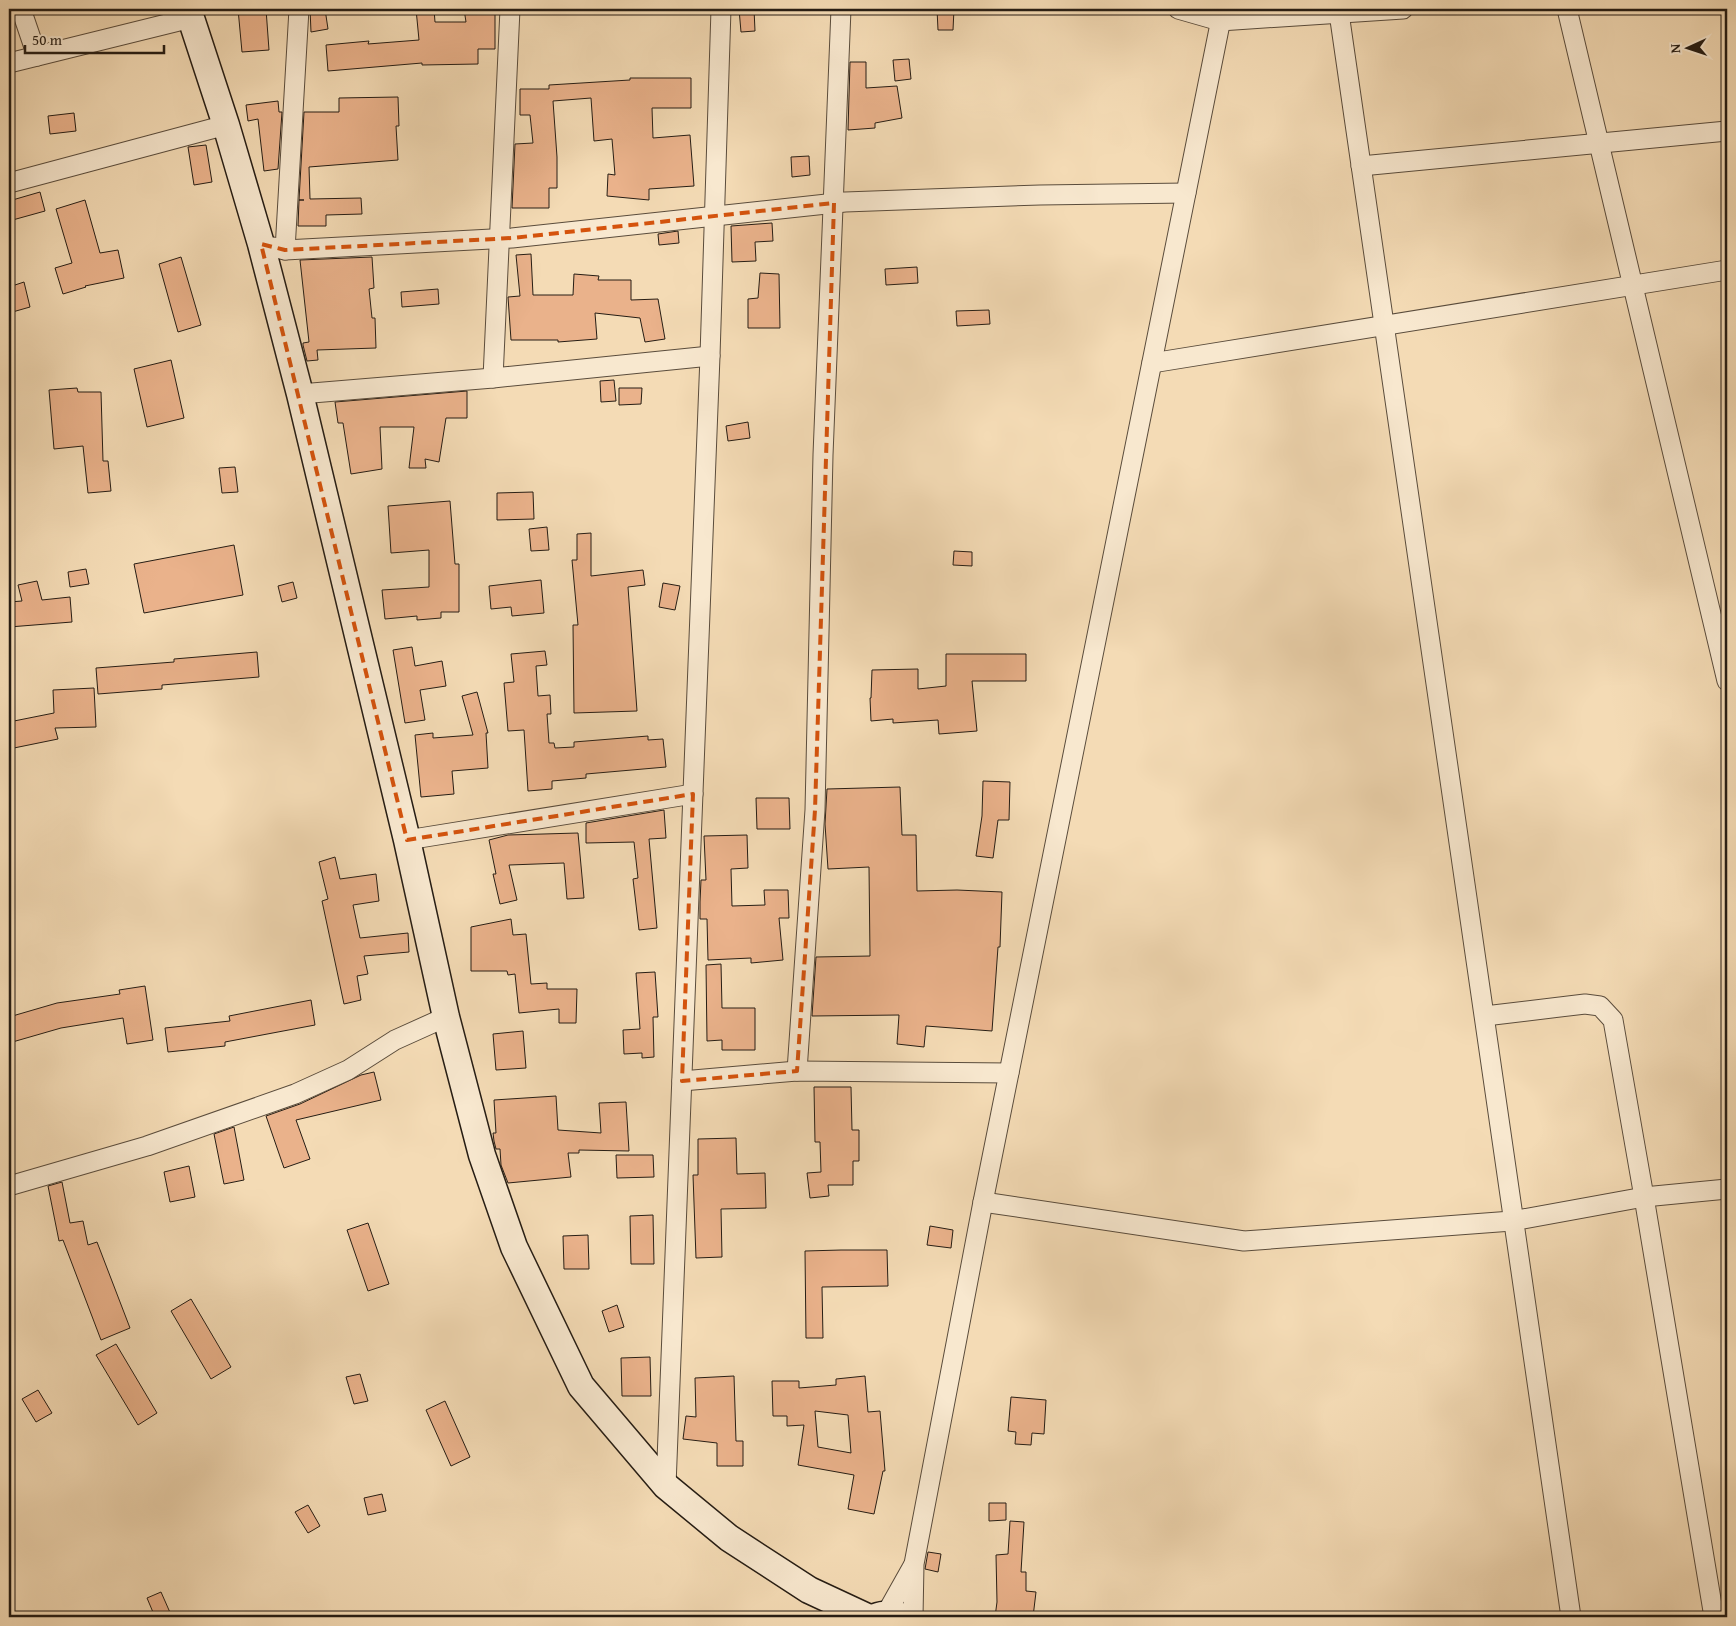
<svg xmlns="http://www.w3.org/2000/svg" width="1736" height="1626" font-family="'Gentium Book Plus',serif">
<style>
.building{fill:#eab28b;stroke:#261d14;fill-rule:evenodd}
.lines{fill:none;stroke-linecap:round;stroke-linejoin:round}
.street-casing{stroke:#5a4c3c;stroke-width:21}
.secondary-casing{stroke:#261d14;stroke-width:29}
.street{stroke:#f8e8cf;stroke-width:19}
.secondary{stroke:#f8e8cf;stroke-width:26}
.marked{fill:none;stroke:#d5530d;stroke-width:4;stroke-dasharray:10 6;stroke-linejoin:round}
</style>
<rect width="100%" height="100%" fill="#f4dbb5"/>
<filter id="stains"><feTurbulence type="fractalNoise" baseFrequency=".004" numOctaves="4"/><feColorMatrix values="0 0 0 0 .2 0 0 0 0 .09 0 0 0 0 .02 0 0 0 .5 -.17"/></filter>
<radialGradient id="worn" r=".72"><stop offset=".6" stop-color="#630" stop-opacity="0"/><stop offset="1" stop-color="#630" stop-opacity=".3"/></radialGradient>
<g class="building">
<path d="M238,9H266L269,50L242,52Z"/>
<path d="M310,9H325L328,29L311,32Z"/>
<path d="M416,9H434L435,22H466L464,9H495V49H478V64L422,65V63L328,71L326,45L369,41L368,44L419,40Z"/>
<path d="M739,9H754L755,31L741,32Z"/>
<path d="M937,9H954L953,30H938Z"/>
<path d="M909,59L911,79L895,81L893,60Z"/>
<path d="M850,62H866V88L897,86L902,118L875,123V128L848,130Z"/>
<path d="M630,78H691V108H652L653,138L690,135L694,186L649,189V200L607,196L608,174L615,175L612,139L594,141L591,98L553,101L557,157V188H549V208H512L515,144L533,143L530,115H520V89H549V85L630,80Z"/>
<path d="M398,97L399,126H396L398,160L309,167L310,199L361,198L362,214L326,215V226H298L299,200H304H299L304,112H339V98Z"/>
<path d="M278,101L279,112H282L278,169L264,171L258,119L248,121L246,105Z"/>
<path d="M74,113L76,131L50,134L48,116Z"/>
<path d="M206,145L212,182L194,185L188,147Z"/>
<path d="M809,156L810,175L792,177L791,157Z"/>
<path d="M40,192L45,211L9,221V201Z"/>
<path d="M85,200L100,253L118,250L124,278L85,286L86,287L63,294L55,268L72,263L56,209Z"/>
<path d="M772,223L773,241L755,242L756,261L732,262L731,226Z"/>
<path d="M678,231L679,243L659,245L658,234Z"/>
<path d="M531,254L533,295H573L574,274L599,276L598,280H631V300L658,299L665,339L645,342L640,318L595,313L597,339L558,342V340H511L508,297L520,296L516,255Z"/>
<path d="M181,257L201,325L178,332L159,264Z"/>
<path d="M372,257L374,288L369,289L372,318H375L376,348L317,350L318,360L307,361L303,345V343L309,342L300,260Z"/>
<path d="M917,267L918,283L886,285L885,269Z"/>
<path d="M760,273L779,274L780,328H748V299L758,298Z"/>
<path d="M24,282L30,307L9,313V287Z"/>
<path d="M438,289L439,304L402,307L401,292Z"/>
<path d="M989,310L990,324L957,326L956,311Z"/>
<path d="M171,360L184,418L147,427L134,369Z"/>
<path d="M614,380L616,401L601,402L600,381Z"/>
<path d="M77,388L78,392H101L103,461H108L111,491L88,493L83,446L54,449L49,390Z"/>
<path d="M619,388H642L641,404L619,405Z"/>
<path d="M467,391V418H446L439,462L425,459L426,468H409L414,427H380L382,469L351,474L343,423H338L335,402Z"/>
<path d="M748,422L750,438L728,441L726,426Z"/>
<path d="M235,467L238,492L222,493L219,468Z"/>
<path d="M533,492L534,519L497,520V493Z"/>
<path d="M450,501L455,564H459V612H441V618L417,620V616L385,619L382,590L429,587V550L391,553L388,506Z"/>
<path d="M547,527L549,550L531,551L529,529Z"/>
<path d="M591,533V576L643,570L645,585L628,587L637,711L574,713L573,625H578L572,560H577V534Z"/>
<path d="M234,545L243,595L144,613L134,564Z"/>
<path d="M954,551L972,552V566L953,565Z"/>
<path d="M86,569L89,584L70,587L68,572Z"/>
<path d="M541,580L544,613L512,616L511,607L491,609L489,586Z"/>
<path d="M37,581L42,600L70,597L72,622L9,627V602L22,601L18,585Z"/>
<path d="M293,582L297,598L282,602L278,586Z"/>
<path d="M663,583L680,586L675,610L659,607Z"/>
<path d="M412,647L415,666L442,661L446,686L420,690L425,720L405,723L393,650Z"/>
<path d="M545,651L547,665L536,666L538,696L550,695L551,714H547L549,743H554L555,748L574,747V742L648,736V740L663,739L666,767L586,774V778L552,781V789L528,791L524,730L508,731L504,683L514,682L511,654Z"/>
<path d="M257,652L259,677L162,685V689L98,694L96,668L174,662V659Z"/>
<path d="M946,654H1026V681H972L977,731L939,734L938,720L893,723V719L871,721L870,698H871L872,670L918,669V689L946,686Z"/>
<path d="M94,688L96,727L55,728L58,739L9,749V722L54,713L53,690Z"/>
<path d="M477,692L488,733H486L488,768L452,771L454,794L421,797L415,735L433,733V738L473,735L462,696Z"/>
<path d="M983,781L1010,782L1009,820H998L993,858L976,856L982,816Z"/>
<path d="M900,787L902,835H916L917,891L957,890L1002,892L1000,947H998L992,1031L926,1026L924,1047L897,1044L899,1015L812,1016L816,957L870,956L869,867L828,869L825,824L827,789Z"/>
<path d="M756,798H789L790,829H757Z"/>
<path d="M664,810L666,838L649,839L657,928L639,930L633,879L638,878L634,842L586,843V823Z"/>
<path d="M578,833L584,898L567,899L564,863L509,865L517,900L500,904L493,874H496L489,840L508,835Z"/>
<path d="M747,835L748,868L731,869L732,906L765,905L764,890H788L789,918H779L783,960L751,963V958L708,960L707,919H700V902L701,880H706L704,836Z"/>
<path d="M335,857L340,879L376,874L379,901L353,905L360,938L408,933L409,952L364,956L368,974L357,976L361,1000L344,1004L322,901L328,899L319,862Z"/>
<path d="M511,919L513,935L526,934L531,984L547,983V989H577L576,1023H559V1009L519,1013L515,974L508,975L507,971H471V927Z"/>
<path d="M721,964L722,1008H755V1050H722V1040L707,1041L706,965Z"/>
<path d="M655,972L658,1017H653L654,1057L642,1058V1053L624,1054L623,1030L640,1029L636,973Z"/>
<path d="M145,986L153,1040L127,1044L123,1018L61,1028L9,1043V1017L57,1003L120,994L119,990Z"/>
<path d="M311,1000L315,1025L225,1042V1046L168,1052L165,1028L230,1021L229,1016Z"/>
<path d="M523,1031L526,1068L496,1070L493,1034Z"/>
<path d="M374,1072L381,1100L296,1120L310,1159L284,1168L266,1116L300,1104L361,1075Z"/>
<path d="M814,1087H851L852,1130H859V1161H853V1185H828L829,1196L810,1198L807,1173L821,1172L820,1142H815Z"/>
<path d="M556,1096L558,1130L601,1133L599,1103L626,1102L629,1151L579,1150V1153H568L571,1177L508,1183L501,1165L500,1149H496L494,1141L493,1133H496L494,1100Z"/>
<path d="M234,1127L244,1180L224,1184L214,1134Z"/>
<path d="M736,1138L737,1174L765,1173L766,1208L721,1209L722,1257L696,1258L693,1175H698V1139Z"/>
<path d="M616,1155H653L654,1177L617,1178Z"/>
<path d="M189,1166L195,1197L170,1202L164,1172Z"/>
<path d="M62,1182L70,1223L83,1221L88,1245L97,1242L130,1328L101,1340L63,1240L59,1241L48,1186Z"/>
<path d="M653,1215L654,1264H631L630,1216Z"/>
<path d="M368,1223L389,1284L368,1291L347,1230Z"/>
<path d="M930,1226L953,1230L951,1248L927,1245Z"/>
<path d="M588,1235L589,1269H564L563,1236Z"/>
<path d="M841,1250H887L888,1286L822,1287L823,1338H806L805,1251Z"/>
<path d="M191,1299L231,1367L211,1379L171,1311Z"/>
<path d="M617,1305L624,1327L609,1332L602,1311Z"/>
<path d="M116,1344L157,1413L138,1425L96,1355Z"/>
<path d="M650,1357L651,1396H622L621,1358Z"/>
<path d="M360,1374L368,1401L354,1404L346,1377Z"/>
<path d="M734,1376L736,1441H743V1466H717V1443L683,1439L686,1416L696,1417L695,1378Z"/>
<path d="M865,1376L868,1412L880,1411L885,1471H883L874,1514L848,1509L854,1475L798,1465L804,1425L787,1426V1416H773L772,1381H799V1388L836,1385V1379ZM815,1411L848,1415L851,1453L818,1447Z"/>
<path d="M38,1390L52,1413L36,1422L22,1399Z"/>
<path d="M1011,1397L1046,1400L1044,1434L1032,1433L1031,1445L1015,1444L1016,1432L1008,1431Z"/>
<path d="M445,1401L470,1457L451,1466L426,1410Z"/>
<path d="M382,1494L386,1511L368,1515L364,1498Z"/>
<path d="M989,1503H1006V1520L989,1521Z"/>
<path d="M308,1505L320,1526L308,1533L295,1512Z"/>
<path d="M1010,1521L1024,1522L1021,1572H1026V1591L1036,1592L1033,1617H995L997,1602L996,1555L1008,1554Z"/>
<path d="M928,1552L941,1554L938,1572L925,1569Z"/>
<path d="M161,1592L172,1617H155L147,1598Z"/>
</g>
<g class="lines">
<g class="street-casing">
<g id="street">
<path d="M21,9L37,56"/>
<path d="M1178,9L1220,21L1403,9"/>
<path d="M1567,9L1727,681"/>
<path d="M1339,13L1571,1617"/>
<path d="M9,63L191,18"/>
<path d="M1361,166L1727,131"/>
<path d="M9,183L226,125"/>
<path d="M273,247L285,250L299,9"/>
<path d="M285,250L512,238L845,202L1040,195L1186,193"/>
<path d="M1152,363L1727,270"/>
<path d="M493,378L510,9"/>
<path d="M300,394L493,378L710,356"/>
<path d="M407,840L693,794"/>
<path d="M1485,1016L1585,1004L1600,1006L1613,1020L1644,1197L1714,1617"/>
<path d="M797,1071L815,810L823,455L841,9"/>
<path d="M682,1081L797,1071L1009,1073"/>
<path d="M9,1186L147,1146L295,1094L348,1070L395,1040L446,1017"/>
<path d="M983,1202L1244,1241L1512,1221L1644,1197L1727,1189"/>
<path d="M666,1486L710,356L721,9"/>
<path d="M886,1614L913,1566"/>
<path d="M913,1617L914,1564L983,1202L1223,9"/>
</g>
</g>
<g class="secondary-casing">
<g id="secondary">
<path d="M188,9L226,125L261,244L300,394L407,840L446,1017L482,1155L514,1247L581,1386L666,1486L729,1538L809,1590L867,1617"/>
<path d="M875,1617C885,1613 895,1614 906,1617"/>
</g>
</g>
<use href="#street" class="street"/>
<use href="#secondary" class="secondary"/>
</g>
<path class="marked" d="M834,203L815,810L797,1071L682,1081L693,794L407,840L261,244L285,250L512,238Z"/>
<rect width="1736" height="1626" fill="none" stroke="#f4dbb5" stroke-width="30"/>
<rect x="10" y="10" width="1716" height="1606" fill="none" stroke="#261d14" stroke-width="2.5"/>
<rect x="15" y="15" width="1706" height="1596" fill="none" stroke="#261d14"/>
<g transform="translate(1688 48) rotate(267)" stroke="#f8e8cf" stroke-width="4" paint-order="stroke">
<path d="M0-4L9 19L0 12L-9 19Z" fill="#261d14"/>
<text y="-8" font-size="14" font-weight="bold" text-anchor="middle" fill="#261d14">N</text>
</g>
<path d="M25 45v8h139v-8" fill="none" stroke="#261d14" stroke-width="2.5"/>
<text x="32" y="45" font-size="15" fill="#261d14" stroke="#f8e8cf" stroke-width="4" paint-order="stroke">50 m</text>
<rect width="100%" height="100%" filter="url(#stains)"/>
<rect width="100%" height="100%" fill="url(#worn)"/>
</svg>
